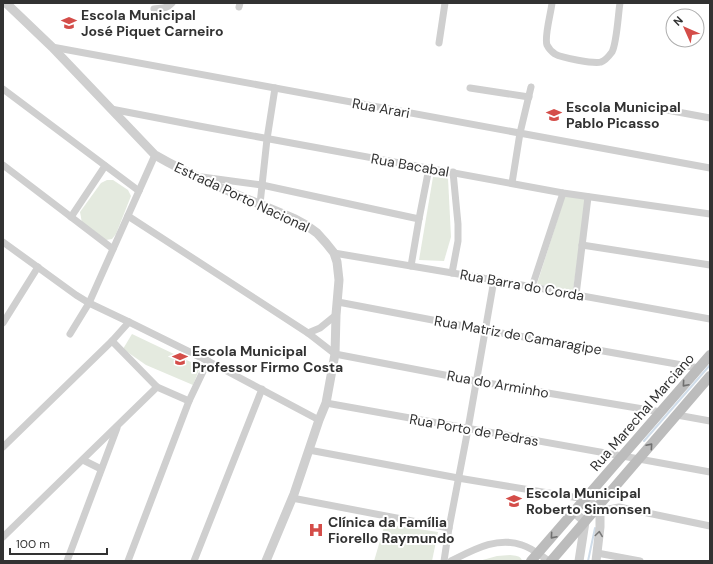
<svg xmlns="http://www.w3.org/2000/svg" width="713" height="564" font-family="'DM Sans',sans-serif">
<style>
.green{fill:#e4eadf}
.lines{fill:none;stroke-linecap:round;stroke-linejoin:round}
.stream{stroke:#d0ddea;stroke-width:2}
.minor{stroke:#cfcfcf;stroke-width:7}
.tertiary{stroke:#cfcfcf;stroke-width:9}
.secondary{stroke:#bcbcbc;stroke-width:10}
.oneway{stroke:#707070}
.oneway2{stroke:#797979}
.labels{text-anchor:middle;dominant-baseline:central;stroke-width:4;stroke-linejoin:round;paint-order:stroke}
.poi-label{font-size:14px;font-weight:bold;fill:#323232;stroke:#fff;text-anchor:start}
.street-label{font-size:14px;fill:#323232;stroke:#fff}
</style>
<rect width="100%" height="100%" fill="#fff"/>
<g class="green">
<path d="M433,177L448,178L451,237L444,261L419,260Z"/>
<path d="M107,180H113L128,190L131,196L116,234L112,239L106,240L82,223L80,212L101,183Z"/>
<path d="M565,196L586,199L573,291L537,284Z"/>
<path d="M132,334L195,364L199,370L193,385L146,365L123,349Z"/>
<path d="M385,524L438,532L432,561H374Z"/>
<path d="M510,555C515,556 521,555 522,561H479L497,556Z"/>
</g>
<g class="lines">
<g class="stream">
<path d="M644,441L710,365"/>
<path d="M588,561L595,528"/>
</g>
<g class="minor">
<path d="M552,3C551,13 544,37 547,45C549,49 552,52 555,54C562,58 594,64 601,62C605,61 609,56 612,52C617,42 618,15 620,3"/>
<path d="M239,7L240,3"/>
<path d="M154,9C161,8 167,9 172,3"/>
<path d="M439,43L445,3"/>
<path d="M52,47L710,168"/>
<path d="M470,88L529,97"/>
<path d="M3,89L139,191"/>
<path d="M111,109L199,126L563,193L710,214"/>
<path d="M667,110L710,118"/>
<path d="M3,165L113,249"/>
<path d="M202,177L262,185L419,219"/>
<path d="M512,183L520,133L531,87"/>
<path d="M260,204L267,139L275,88"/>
<path d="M128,216L308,333L335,354L476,381L661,412"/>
<path d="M71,217L105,166"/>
<path d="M3,242L76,295L89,303L129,322L208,361L319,420"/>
<path d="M582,245L710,265"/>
<path d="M334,253L494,280L710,319"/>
<path d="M411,266L419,219L429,168"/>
<path d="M452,273L458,241V224L453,172"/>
<path d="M532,287L563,193"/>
<path d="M576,295L588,197"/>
<path d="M338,302L485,330L699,368"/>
<path d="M3,323L38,267"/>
<path d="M308,333L320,328L336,315"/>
<path d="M70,334L89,303L155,155"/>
<path d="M112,341L157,387L189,401"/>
<path d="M326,403L639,459L710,472"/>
<path d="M677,415L710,421"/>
<path d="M3,447L112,341L129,322"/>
<path d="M309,450L458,478L585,499"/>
<path d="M83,460L101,469"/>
<path d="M292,498L449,528"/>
<path d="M600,512L609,509L619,507L710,526"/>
<path d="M3,537L157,387"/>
<path d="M597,553L640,561"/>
<path d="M67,561L117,428"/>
<path d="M128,561L189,401L208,361"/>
<path d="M194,561L262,389"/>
<path d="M444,561L449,528L468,429L494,280"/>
<path d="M451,561C473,550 497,536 522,545C532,548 540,555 549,561"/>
</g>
<g class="tertiary">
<path d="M6,3L52,47L155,155C200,181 248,199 295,219L306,225L317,233L326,243L334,253L337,262L339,280L336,315L335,354L326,403L319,420L294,494L266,561"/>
<path d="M585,499L597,507L600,512V527L596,561"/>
<path d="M574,512L585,522L579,561"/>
</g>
<g class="secondary">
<path d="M531,561L710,355"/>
<path d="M551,561L710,376"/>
</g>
</g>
<defs><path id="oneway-chevron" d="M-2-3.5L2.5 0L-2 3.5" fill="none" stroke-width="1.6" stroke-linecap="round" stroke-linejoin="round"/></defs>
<g class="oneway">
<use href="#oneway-chevron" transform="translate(685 384) rotate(131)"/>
<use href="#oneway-chevron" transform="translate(650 446) rotate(-49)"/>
<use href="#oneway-chevron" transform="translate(553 536) rotate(131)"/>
</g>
<use class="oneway2" href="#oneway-chevron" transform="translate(599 534) rotate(-82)"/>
<defs>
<g id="school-bare" transform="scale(1.2)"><path d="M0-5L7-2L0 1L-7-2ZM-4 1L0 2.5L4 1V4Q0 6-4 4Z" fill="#d44d49" stroke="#fff" stroke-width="2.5" paint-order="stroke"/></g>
<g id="hospital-bare" transform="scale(1.2)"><path d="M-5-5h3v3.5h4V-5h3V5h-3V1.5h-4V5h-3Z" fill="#d44d49" stroke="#fff" stroke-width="2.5" paint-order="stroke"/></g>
</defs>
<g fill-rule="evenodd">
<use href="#school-bare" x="69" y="23"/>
<use href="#school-bare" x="554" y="115"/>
<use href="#school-bare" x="180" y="359"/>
<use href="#school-bare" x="514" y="501"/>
<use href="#hospital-bare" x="316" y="530"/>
</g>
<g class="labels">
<g class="poi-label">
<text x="81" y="15">Escola Municipal<tspan x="81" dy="16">José Piquet Carneiro</tspan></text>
<text x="566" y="107">Escola Municipal<tspan x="566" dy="16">Pablo Picasso</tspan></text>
<text x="192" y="351">Escola Municipal<tspan x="192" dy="16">Professor Firmo Costa</tspan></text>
<text x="526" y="493">Escola Municipal<tspan x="526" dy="16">Roberto Simonsen</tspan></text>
<text x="328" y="522">Clínica da Família<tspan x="328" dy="16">Fiorello Raymundo</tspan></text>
</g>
<g class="street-label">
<text transform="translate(381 108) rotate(10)">Rua Arari</text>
<text transform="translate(410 165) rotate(10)">Rua Bacabal</text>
<text transform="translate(242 197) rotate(25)">Estrada Porto Nacional</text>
<text transform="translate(522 285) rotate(10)">Rua Barra do Corda</text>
<text transform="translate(518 335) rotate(10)">Rua Matriz de Camaragipe</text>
<text transform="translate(498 384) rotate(10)">Rua do Arminho</text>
<text transform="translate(642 412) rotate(-49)">Rua Marechal Marciano</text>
<text transform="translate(474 430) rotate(10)">Rua Porto de Pedras</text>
</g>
</g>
<rect width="713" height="564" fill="none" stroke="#323232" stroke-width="8"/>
<g transform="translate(685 28) rotate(315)"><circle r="19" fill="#ffffff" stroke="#adadad"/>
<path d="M0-3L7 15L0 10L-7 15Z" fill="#d44d49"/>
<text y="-6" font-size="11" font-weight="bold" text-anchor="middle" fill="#323232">N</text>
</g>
<path d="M10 548v6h97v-6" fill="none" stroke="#323232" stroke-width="2"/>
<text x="16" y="548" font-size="12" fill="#323232" stroke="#ffffff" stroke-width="3" paint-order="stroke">100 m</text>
</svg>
